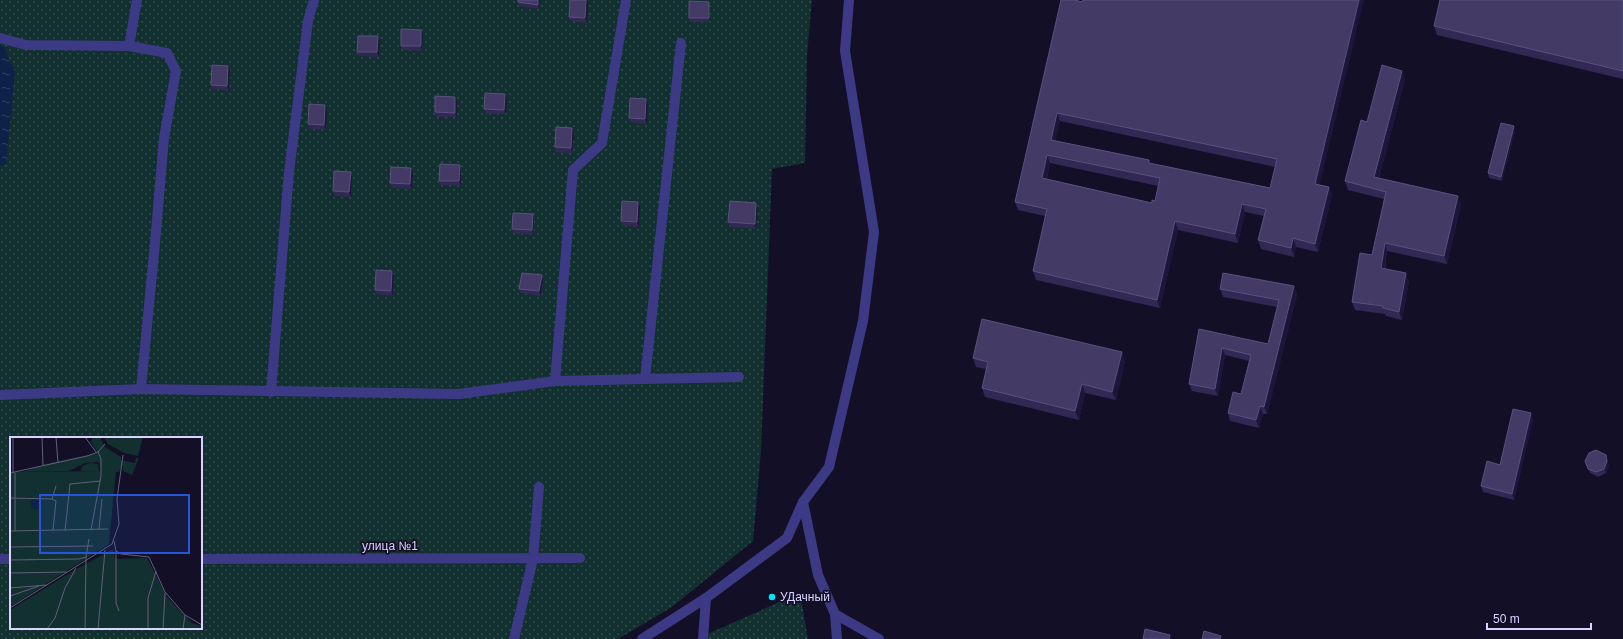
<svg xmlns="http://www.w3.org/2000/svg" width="1623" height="639" font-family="Arial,sans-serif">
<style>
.garden{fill:url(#garden-dots);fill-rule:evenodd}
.water{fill:url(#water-ripples)}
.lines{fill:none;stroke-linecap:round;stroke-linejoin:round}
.minor{stroke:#3d3a85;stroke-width:10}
.wall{fill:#312854;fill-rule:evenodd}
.shaded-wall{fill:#1d163a}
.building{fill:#433a66;stroke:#5a527e;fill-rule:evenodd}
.poi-dot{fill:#00e5ff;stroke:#130f26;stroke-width:1.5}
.labels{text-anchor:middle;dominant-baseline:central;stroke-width:3.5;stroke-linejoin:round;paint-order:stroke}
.street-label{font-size:12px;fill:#d9d4ff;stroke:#130f26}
.poi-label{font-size:12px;fill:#d9d4ff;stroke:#130f26;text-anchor:start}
.inset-road{fill:none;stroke:#625e7d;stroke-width:1}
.view{fill:#2655da;fill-opacity:0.15;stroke:#2655da;stroke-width:2}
.inset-edge{fill:none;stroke:#d9d4ff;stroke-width:2}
</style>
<defs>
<pattern id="garden-dots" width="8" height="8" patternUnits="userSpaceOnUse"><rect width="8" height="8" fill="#12302f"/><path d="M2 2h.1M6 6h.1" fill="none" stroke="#344d4e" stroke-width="1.8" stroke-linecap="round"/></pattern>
<pattern id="water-ripples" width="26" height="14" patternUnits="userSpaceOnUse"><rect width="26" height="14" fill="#0c2248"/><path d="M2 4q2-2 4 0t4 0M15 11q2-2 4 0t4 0" fill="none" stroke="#2f4163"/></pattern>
</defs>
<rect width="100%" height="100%" fill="#130f26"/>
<g class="garden">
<path d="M0,0H812L807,55L805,163L772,169L761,451L753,541L672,607L618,639H0ZM11,438H201V628H11Z"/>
<path d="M800,593L808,639H696Z"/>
</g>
<path class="water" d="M0,45H3L15,72L6,164L0,166Z"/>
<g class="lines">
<g class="minor">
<path d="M137,0L129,46L167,53L176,71L164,138L155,243L141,389"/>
<path d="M0,38L26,45L129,46"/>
<path d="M645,379L681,43"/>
<path d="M555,381L573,170L602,143L626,0"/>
<path d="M271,392L289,172L308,21L314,0"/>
<path d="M0,395L141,389L459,394L555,381L739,377"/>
<path d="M803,502L818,575L835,614L879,639"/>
<path d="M0,559H11"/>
<path d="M201,559L580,558"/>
<path d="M835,614L837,639"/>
<path d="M514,639L533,559L539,487"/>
<path d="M642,639L706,598L787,538L803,502L829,467L863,321L874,232L845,51L849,0"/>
<path d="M703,639L706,598"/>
</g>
</g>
<g class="wall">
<path d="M540,0L539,9L519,6L518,2Z"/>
<path d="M1623,0V79L1437,35L1434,26Z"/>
<path d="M1082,2L1320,185L1329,187L1332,195L1318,252L1296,247L1294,257L1261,249L1258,240L1264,216L1245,212L1238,243L1178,230L1160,308L1036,280L1033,271L1045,216L1018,210L1015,202ZM1060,121L1275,167L1270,188L1150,163L1055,141ZM1050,163L1158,186L1155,201L1152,203L1047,179Z"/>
<path d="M588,3L587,23L571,21L569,17Z"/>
<path d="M710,6V22H690L689,18Z"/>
<path d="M423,35L422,51L402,50L401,46Z"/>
<path d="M380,41L379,57L359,56L357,52Z"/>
<path d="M228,66L230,70L229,91L212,89L211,85Z"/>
<path d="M1405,79L1379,178L1461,204L1447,264L1387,251L1385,269L1409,281L1402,320L1386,316L1385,314L1355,310L1352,302L1372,255L1384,199L1348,190L1345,181L1367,122Z"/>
<path d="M507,98L506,114H486L484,109Z"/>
<path d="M646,99L648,104L647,124L631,123L629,118Z"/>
<path d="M457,101V117H436L435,112Z"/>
<path d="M327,110L326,130L310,129L308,124Z"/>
<path d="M1515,131L1502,181L1489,178L1488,173Z"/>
<path d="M574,133L572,153L556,152L555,147Z"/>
<path d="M461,170V186L441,185L439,181Z"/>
<path d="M413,173L412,189L392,188L390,183Z"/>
<path d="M352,177L351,197L335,196L333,191Z"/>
<path d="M638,202L640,207L639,227L622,226L621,221Z"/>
<path d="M758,208L756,229L730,227L728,222Z"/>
<path d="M534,218L533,235L513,233L512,229Z"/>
<path d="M394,275L393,296L376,294L375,290Z"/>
<path d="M543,280L541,296L521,293L519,289Z"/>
<path d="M1294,286L1297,294L1267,414H1263L1259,428L1230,421L1228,413L1241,394L1249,361L1225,355L1218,396L1192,391L1189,384L1199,329L1268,344L1277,307L1223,297L1220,289Z"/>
<path d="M973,358L1125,361L1116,400L1085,393L1079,420L985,397L982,388L986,369L976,367Z"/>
<path d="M1533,419L1514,500L1483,492L1481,486L1500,465Z"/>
<path d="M1607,460L1609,466L1606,473L1598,477L1590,473L1585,461Z"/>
</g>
<g class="shaded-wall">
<path d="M538,0H540L539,9L538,5Z"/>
<path d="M586,0H587L588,3L587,23L585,18Z"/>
<path d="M1359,0H1364L1318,192L1315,184Z"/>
<path d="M709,2L710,6V22L709,18Z"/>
<path d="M421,30L423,35L422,51L421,46Z"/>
<path d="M378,36L380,41L379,57L377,52Z"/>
<path d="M228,66L230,70L229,91L227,86Z"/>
<path d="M1402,71L1405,79L1377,185L1374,177Z"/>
<path d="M505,94L507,98L506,114L504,110Z"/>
<path d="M455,97L457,101V117L455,113Z"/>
<path d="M646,99L648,104L647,124L645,119Z"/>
<path d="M325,105L327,110L326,130L324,125Z"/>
<path d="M1057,113L1060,121L1054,149L1051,140Z"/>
<path d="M1514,126L1515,131L1502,181L1501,177Z"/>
<path d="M572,128L574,133L572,153L571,148Z"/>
<path d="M1047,155L1050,163L1045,186L1042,178Z"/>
<path d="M460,165L461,170V186L459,181Z"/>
<path d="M411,168L413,173L412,189L410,184Z"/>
<path d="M351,172L352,177L351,197L349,192Z"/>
<path d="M1329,187L1332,195L1318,252L1315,244Z"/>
<path d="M1458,196L1461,204L1447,264L1444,256Z"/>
<path d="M638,202L640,207L639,227L637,222Z"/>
<path d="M756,203L758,208L756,229L755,224Z"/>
<path d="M1242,204L1245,212L1238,243L1235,234Z"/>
<path d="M533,214L534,218L533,235L532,230Z"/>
<path d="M1175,221L1178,230L1160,308L1157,300Z"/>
<path d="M1293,238L1296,247L1294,257L1291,248Z"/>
<path d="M1385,243L1387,251L1383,276L1381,268Z"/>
<path d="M392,271L394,275L393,296L391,291Z"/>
<path d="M1406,273L1409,281L1402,320L1399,312Z"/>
<path d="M542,275L543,280L541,296L539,291Z"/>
<path d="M1294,286L1297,294L1267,414L1264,407Z"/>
<path d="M1222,348L1225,355L1218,396L1215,389Z"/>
<path d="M1122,352L1125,361L1116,400L1112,392Z"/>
<path d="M1082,384L1085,393L1079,420L1075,411Z"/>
<path d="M1260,406L1263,414L1259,428L1256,420Z"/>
<path d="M1531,413L1533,419L1514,500L1512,494Z"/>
<path d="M1606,455L1609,466L1606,473L1604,469Z"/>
</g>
<g class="building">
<path d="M518,0H538V5L518,2Z"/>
<path d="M570,0H586L585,18L569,17Z"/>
<path d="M1061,0H1075L1082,2L1083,0H1359L1315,184L1329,187L1315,244L1293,238L1291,248L1258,240L1266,209L1242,204L1235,234L1175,221L1157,300L1033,271L1047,209L1015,202ZM1057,113L1277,159L1270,188L1149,163V160L1051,140ZM1047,155L1160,178L1155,201L1152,200V203L1042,178Z"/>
<path d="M1440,0H1623V71L1434,26Z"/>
<path d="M689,1L709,2V18H689Z"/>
<path d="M401,29L421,30V46H401Z"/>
<path d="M358,36H378L377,52H357Z"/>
<path d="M212,65L228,66L227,86L211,85Z"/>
<path d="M1382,65L1402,71L1374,177L1458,196L1444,256L1385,243L1381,268L1406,273L1399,312L1383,308V306L1352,302L1360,253L1372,255L1386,192L1345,181L1361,120L1367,122Z"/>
<path d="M485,93L505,94L504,110L484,109Z"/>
<path d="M435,96L455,97V113L435,112Z"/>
<path d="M630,98L646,99L645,119L629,118Z"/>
<path d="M309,104L325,105L324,125L308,124Z"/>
<path d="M1501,123L1514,126L1501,177L1488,173Z"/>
<path d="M556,127L572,128L571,148L555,147Z"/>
<path d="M440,164L460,165L459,181H439Z"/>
<path d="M391,167L411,168L410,184L390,183Z"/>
<path d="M334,171L351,172L349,192L333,191Z"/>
<path d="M622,201L638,202L637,222L621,221Z"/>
<path d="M730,201L756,203L755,224L728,222Z"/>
<path d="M513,213L533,214L532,230L512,229Z"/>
<path d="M376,270L392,271L391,291L375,290Z"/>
<path d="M522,273L542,275L539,291L519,289Z"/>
<path d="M1223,273L1294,286L1264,407L1260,406L1256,420L1228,413L1233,392L1241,394L1251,355L1222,348L1215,389L1189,384L1199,329L1268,344L1279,300L1220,289Z"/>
<path d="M982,319L1122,352L1112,392L1082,384L1075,411L982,388L988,362L973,358Z"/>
<path d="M1513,409L1531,413L1512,494L1481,486L1487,461L1500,465Z"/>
<path d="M1596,450L1606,455L1607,461L1604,469L1596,472L1588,469L1585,461L1589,453Z"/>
<path d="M1145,629L1170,635L1169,639H1143Z"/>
<path d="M1204,631L1221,636L1220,639H1202Z"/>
</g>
<circle class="poi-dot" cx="772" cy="597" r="4"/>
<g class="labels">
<g class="street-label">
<text x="390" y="546">улица №1</text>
</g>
<g class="poi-label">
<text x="780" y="597">УДачный</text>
</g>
</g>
<g transform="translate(10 437)">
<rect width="192" height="192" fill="#130f26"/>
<path d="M83,0H90L95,10L111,20V23L125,26L126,21H129L122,38L113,34V28L109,35L91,36L89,25L75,26L59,34L13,35L35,27L88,16L81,5ZM94,0H133L128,19L114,16L98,7Z" fill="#12302f"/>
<path d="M80,26L88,27L89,34H71L72,29Z" fill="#12302f"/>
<path d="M93,34L106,35L99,107L0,170V35ZM103,112L105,122L137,121L157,160L182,186L192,189V192H0V173L63,134Z" fill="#12302f"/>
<path d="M20.5 67a5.5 5.5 0 1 1 11 0a5.5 5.5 0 1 1-11 0Z" fill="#0c2248"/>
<path class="inset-road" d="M32,0L33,28M46,0L48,26M75,0L86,15M0,36L77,19L88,15L95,7M3,36V0M5,36V94M0,61L42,62M89,92L92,62M43,93L46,64L42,62L46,49M81,93L91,39V22L88,15M0,94L98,92M55,94L60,47L90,44M104,104L106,114L111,117L139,120L155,155L175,178L192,188M0,110L83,109M106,114V166L109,174M0,123L69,122L76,120M0,136L57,135M0,151L37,148M0,159L29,149M0,171L102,107L109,87L107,62L113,18M37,192L45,181L55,151L66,131M75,192L76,120L79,102M88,192L95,113M138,192V161L146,134M153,192L155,156M173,192L175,178"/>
<path class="view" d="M30,58H179V116H30Z"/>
<rect width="192" height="192" class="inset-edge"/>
</g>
<path d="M1487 623v6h104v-6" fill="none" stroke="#d9d4ff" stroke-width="2"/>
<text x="1493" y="623" font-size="12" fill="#d9d4ff" stroke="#130f26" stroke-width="3" paint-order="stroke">50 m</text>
</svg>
